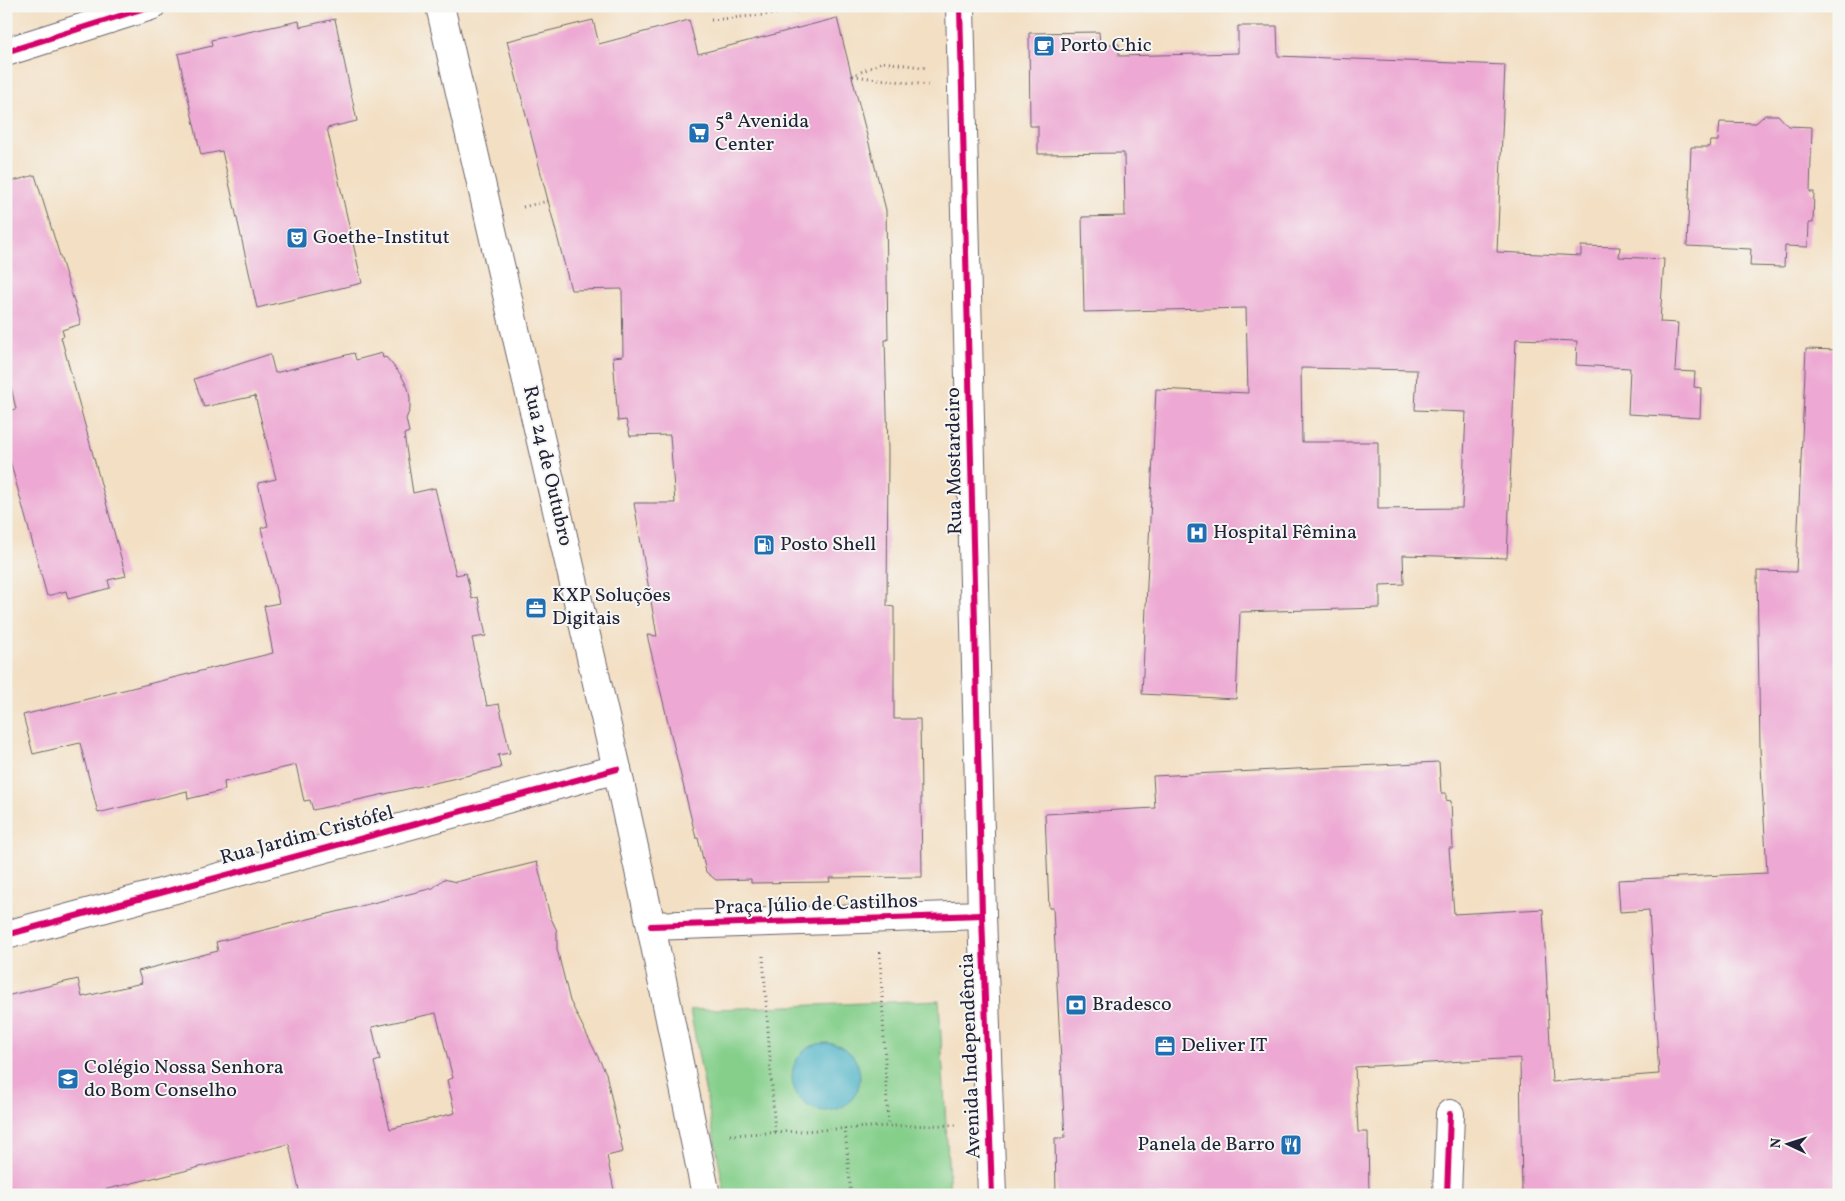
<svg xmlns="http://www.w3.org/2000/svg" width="1845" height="1201" font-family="Vollkorn,serif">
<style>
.green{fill:#85cf8b;stroke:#547863}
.water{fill:#47b1c5;stroke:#346a80}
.building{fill:#eda9d3;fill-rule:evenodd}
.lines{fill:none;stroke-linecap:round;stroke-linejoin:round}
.minor-casing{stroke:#6b646b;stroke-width:30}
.major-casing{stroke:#6b646b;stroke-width:30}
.path{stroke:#6b646b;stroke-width:3;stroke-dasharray:1 4;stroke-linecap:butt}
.minor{stroke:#fff;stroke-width:28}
.major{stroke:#fff;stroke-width:28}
.cycleway-casing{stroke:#f6f6f2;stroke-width:9}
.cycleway{stroke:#d6006c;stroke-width:6}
.labels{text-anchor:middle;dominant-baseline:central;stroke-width:4;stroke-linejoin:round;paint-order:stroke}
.poi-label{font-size:20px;fill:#22223b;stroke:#f6f6f2;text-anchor:start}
.street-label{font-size:20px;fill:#22223b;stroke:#f6f6f2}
</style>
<rect width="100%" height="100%" fill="#f6f6f2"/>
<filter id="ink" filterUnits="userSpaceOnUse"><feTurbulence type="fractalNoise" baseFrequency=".02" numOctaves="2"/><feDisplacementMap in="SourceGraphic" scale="10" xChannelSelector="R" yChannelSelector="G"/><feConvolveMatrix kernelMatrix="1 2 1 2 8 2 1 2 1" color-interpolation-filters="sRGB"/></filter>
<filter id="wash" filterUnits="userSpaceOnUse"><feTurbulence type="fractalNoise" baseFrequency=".0096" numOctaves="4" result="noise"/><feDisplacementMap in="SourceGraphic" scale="20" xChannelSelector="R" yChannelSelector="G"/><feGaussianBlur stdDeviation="1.12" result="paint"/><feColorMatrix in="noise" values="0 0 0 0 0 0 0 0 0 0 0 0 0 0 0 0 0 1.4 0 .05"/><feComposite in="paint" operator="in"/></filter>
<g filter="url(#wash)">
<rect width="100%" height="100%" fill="#f3dfc3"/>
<path class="green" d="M939,1000L950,1195H725L690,1010Z"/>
<circle class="water" cx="826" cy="1077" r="34"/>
<g id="blocks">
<g class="building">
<path d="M837,18L886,210L888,340H885L888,450L887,606L894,607V719H920L922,877L829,878L830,882L751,883V879L716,880L706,872L698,838H696L647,635L657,636L634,503H675L670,435L630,436L626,420L618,421L613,357L623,356L622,289L571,290L507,41L593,20L599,44L689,20L698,54Z"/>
<path d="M335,19L357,121L327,128L362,283L257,308L222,151L201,155L178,54L212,46L211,40L299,21L300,27Z"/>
<path d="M1238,26H1277L1278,56L1505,65L1497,252L1581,256V246L1620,247L1619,257L1664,259L1660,322L1678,323L1675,371L1695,372L1694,387L1701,388L1700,418L1628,414L1630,368L1576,365L1577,341L1516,339L1507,558L1403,555L1404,584L1380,585V608L1240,612L1236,699L1142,694L1156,389L1248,393L1246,308L1084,312L1082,217L1125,216L1124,153L1038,154V126H1030L1029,33L1099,32L1100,44H1119V56L1238,53ZM1301,368L1417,370L1415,410L1466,412L1462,508L1378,509V442H1302Z"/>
<path d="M1765,115H1778L1788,126L1812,127L1810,192H1814L1813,223H1809L1808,247L1785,246L1784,267L1750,266L1751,249L1687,246L1691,147H1709L1710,141H1718L1720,122L1756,123Z"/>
<path d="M35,175L81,324L62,330L64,336L61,337L126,576L108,580L110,588L68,599L66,591L47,596L6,446V411L16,409L6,365V183Z"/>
<path d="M1806,349L1839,350V1195H1522L1520,1058L1355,1067L1358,1132H1368L1369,1195H1056L1055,1138H1065L1053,908H1049L1045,814L1155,808L1153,776L1439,762L1441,793H1446V800L1451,801L1453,848H1449L1454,914L1543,909L1552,1082L1659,1074L1649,910L1620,912L1618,880L1767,873L1760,748L1757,571L1796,572Z"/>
<path d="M354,353L356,360L382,353L383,358L386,357L401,375L408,388L410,398V409L406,419L409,432L404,434L413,493L435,488L456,575L466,573L472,599L478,597L486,636L472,638L487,706L499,704L510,753L498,755L501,768L313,810L310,800L304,801L296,765L224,782L225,790L188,799L187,791L98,813L80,743L33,754L23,715L273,653L264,606L279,603L261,528L268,526L258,483L276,479L255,396L204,407L194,379L270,354L275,373Z"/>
<path d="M537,862L550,916L557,931V949L570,1001L606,1073L623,1152L607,1156L615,1195H300L289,1144L157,1178V1177L83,1195H6V996L78,979L82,997L142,983L138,971L218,951L216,942L433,888L444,879L456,882ZM436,1013L453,1078L447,1080L455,1113L390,1129L374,1062L380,1060L372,1027Z"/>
</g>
</g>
</g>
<g filter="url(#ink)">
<use href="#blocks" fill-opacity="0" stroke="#6b646b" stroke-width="1"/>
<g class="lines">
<g class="minor-casing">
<g id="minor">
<path d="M6,52L151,6"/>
<path d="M651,926L982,915"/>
<path d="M6,935L617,769"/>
<path d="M1447,1195L1450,1114"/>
</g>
</g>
<g class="major-casing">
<g id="major">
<path d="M440,6L617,769L651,926L706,1195"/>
<path d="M960,6L982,915L992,1195"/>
</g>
</g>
<g class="path">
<path d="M711,20L835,8L926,9"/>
<path d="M852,76L883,62L928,68"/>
<path d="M853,76L928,85"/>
<path d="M523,207L548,201"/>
<path d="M880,952L888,1126"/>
<path d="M763,956L775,1133"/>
<path d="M845,1128L851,1195"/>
<path d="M730,1135L888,1126L956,1125"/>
</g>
<use href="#minor" class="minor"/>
<use href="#major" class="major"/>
<g class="cycleway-casing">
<g id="cycleway">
<path d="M960,6L982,915L992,1195"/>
<path d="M6,52L151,6"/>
<path d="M651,926L982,915"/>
<path d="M6,935L617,769"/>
<path d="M1447,1195L1450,1114"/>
</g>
</g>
<use href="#cycleway" class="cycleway"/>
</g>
</g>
<defs>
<g id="cafe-square" transform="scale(1.125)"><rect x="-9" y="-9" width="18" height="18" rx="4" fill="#1f6fb2" stroke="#f6f6f2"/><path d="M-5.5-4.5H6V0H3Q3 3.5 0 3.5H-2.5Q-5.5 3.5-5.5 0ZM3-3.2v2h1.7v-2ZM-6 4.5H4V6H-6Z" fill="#fff"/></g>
<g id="supermarket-square" transform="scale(1.125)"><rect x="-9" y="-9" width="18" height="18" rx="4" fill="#1f6fb2" stroke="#f6f6f2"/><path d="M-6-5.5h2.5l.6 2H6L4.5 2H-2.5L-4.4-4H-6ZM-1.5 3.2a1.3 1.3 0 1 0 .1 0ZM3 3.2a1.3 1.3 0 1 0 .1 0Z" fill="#fff"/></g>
<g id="theatre-square" transform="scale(1.125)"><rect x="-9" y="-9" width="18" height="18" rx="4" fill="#1f6fb2" stroke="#f6f6f2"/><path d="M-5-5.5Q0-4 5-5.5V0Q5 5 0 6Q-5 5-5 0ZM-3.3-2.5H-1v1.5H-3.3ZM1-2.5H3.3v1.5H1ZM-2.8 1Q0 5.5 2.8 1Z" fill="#fff"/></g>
<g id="hospital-square" transform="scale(1.125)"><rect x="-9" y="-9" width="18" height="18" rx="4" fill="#1f6fb2" stroke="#f6f6f2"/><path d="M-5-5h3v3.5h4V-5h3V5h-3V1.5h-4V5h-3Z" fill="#fff"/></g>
<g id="fuel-square" transform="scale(1.125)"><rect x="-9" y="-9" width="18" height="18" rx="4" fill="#1f6fb2" stroke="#f6f6f2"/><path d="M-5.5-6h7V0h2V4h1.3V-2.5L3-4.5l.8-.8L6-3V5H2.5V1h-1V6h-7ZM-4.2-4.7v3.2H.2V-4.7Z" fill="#fff"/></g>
<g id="office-square" transform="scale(1.125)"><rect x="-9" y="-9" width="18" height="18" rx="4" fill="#1f6fb2" stroke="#f6f6f2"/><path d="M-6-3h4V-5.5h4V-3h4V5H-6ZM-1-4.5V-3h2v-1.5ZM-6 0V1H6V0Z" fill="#fff"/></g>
<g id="bank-square" transform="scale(1.125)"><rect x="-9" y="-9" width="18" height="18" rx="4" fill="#1f6fb2" stroke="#f6f6f2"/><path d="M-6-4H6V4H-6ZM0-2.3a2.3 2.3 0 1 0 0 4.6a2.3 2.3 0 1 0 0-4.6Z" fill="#fff"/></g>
<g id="school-square" transform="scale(1.125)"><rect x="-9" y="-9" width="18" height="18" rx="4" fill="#1f6fb2" stroke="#f6f6f2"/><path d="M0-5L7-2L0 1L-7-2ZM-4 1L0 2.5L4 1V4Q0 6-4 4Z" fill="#fff"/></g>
<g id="restaurant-square" transform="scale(1.125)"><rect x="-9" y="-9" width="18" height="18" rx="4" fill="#1f6fb2" stroke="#f6f6f2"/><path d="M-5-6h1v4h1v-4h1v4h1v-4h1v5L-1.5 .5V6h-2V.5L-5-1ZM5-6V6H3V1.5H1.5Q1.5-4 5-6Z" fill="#fff"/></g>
</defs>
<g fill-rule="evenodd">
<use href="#cafe-square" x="1044" y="46"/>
<use href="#supermarket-square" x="699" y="133"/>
<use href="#theatre-square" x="297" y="238"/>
<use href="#hospital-square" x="1197" y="533"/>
<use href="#fuel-square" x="764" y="545"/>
<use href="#office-square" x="536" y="608"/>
<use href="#bank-square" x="1076" y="1005"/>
<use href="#office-square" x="1165" y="1046"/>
<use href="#school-square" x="68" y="1079"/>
<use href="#restaurant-square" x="1291" y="1145"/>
</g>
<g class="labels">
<g class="poi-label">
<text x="1060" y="46">Porto Chic</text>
<text x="715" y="122">5ª Avenida<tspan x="715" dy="23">Center</tspan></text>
<text x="313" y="238">Goethe-Institut</text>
<text x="1213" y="533">Hospital Fêmina</text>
<text x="780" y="545">Posto Shell</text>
<text x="552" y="596">KXP Soluções<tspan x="552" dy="23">Digitais</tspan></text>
<text x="1092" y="1005">Bradesco</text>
<text x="1181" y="1046">Deliver IT</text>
<text x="84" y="1068">Colégio Nossa Senhora<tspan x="84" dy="23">do Bom Conselho</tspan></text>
<text x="1275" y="1145" text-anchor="end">Panela de Barro</text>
</g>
<g class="street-label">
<text transform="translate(955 461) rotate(-91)">Rua Mostardeiro</text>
<text transform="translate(547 466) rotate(77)">Rua 24 de Outubro</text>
<text transform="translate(307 836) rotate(-15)">Rua Jardim Cristófel</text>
<text transform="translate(816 905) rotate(-2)">Praça Júlio de Castilhos</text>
<text transform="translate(971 1056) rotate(-92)">Avenida Independência</text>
</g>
</g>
<rect width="1845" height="1201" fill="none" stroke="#f6f6f2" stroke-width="25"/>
<g transform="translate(1788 1144) rotate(274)" stroke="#f6f6f2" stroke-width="4" paint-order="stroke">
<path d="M0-4L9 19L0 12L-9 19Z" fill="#22223b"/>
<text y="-8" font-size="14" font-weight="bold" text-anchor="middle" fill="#22223b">N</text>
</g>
</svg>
